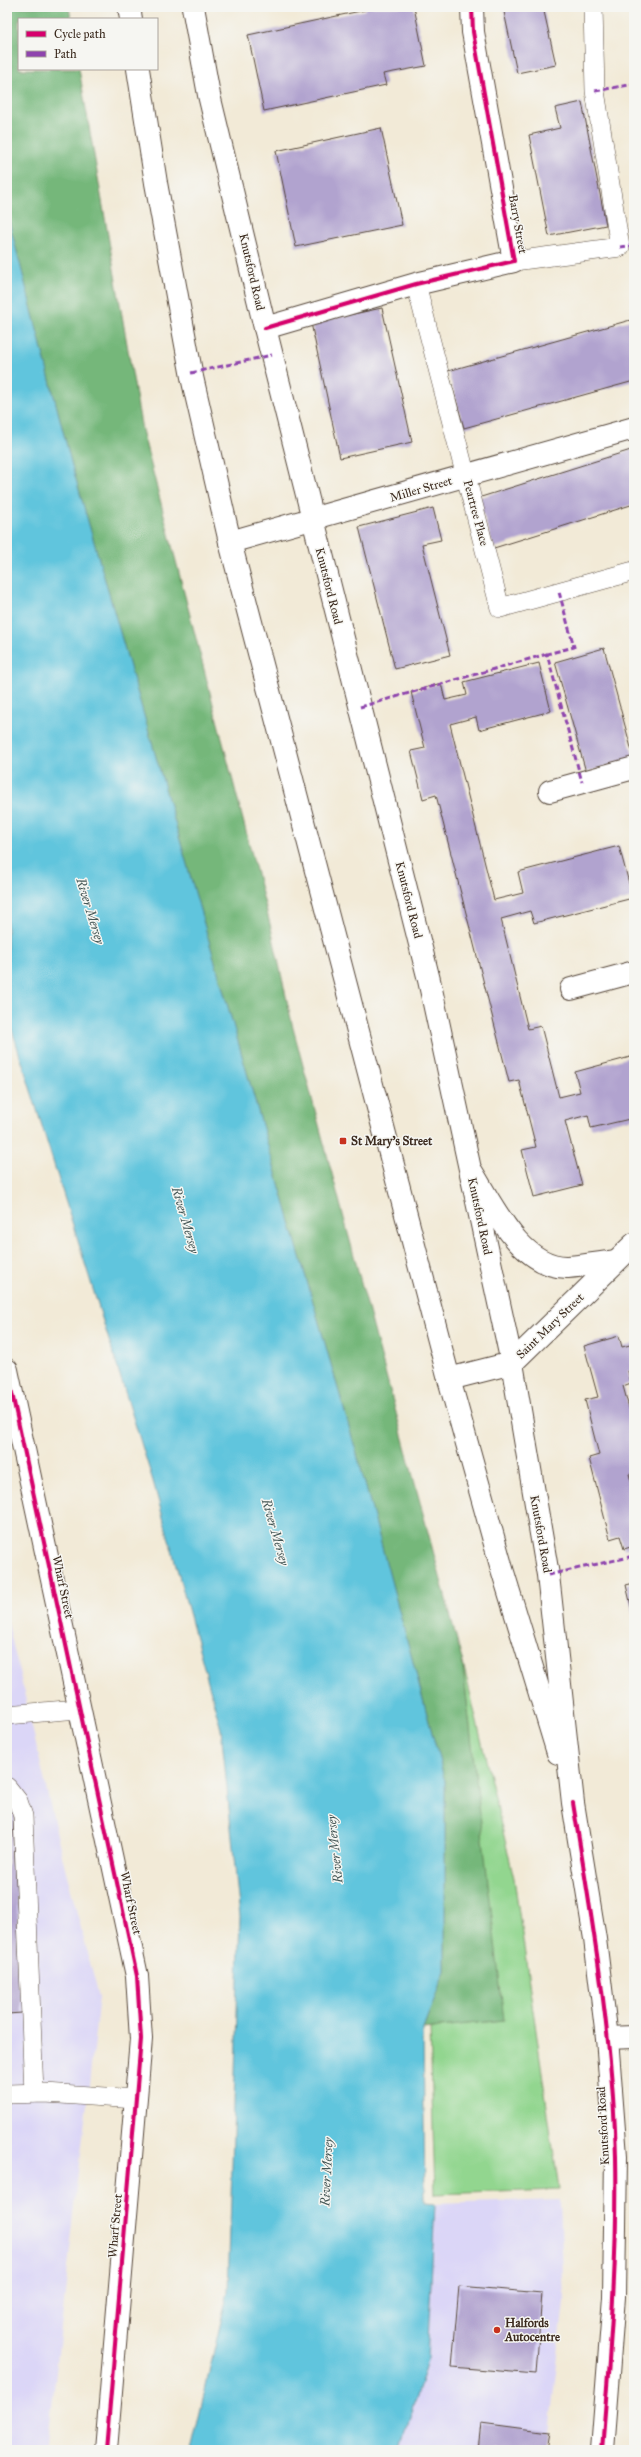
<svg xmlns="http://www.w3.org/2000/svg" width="641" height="2457" font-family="'IM FELL Great Primer',serif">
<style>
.built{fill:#dbd6f7}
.green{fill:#92d68f;stroke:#668056}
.forest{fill:#75b77a;stroke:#58704c}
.water{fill:#60c5dd;stroke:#4e787e}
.building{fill:#b1a3cf}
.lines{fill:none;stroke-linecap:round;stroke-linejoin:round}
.lane-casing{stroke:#56473a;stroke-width:20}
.street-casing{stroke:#56473a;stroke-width:24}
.highway-casing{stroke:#56473a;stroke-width:24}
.lane{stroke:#fff;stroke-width:19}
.street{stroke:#fff;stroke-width:22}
.highway{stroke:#fff;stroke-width:22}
.quiet{stroke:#8e44ad;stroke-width:3;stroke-dasharray:6 3;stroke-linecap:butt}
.cycleway-casing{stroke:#f6f6f2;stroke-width:6}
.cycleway{stroke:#d6006c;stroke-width:4}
.poi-dot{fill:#c8321e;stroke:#f6f6f2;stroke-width:1.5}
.labels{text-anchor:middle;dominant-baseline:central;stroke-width:3;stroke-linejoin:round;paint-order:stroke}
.street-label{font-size:12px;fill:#3b2a1e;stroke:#f6f6f2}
.poi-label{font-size:12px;font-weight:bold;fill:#3b2a1e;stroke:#f6f6f2;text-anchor:start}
.water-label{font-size:13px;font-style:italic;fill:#465857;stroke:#f6f6f2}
</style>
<rect width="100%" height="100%" fill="#f6f6f2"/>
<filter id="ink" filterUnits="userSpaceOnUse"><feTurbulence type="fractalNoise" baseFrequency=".025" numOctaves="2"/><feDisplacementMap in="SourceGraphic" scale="8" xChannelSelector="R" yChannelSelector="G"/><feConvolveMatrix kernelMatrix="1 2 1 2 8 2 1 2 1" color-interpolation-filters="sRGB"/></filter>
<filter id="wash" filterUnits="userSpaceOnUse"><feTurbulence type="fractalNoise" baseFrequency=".012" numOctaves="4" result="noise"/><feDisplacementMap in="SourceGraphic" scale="16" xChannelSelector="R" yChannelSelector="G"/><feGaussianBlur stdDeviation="0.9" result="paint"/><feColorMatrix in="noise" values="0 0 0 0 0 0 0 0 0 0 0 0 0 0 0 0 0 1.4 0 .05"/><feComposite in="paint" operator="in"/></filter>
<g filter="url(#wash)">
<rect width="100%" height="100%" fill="#f2ead7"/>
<g class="built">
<path d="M7,1619L62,1856L99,1997L47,2450H7Z"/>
<path d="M560,2200L564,2302L547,2450H400L427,2360L435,2204Z"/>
</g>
<path class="green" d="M462,1659L514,1878L559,2190L435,2194L430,2028L503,2020Z"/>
<path class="forest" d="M7,7H69L71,19H19V69H79L142,430L271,928L293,1028L462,1659L504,2020L423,2029L445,1971V1781L358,1458L71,462L7,213Z"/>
<path class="water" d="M7,213L71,462L358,1458L445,1781V1971L423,2029L425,2203L435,2204L427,2360L400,2450H191L228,2291L240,1917L221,1729L153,1481L7,1014Z"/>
<g id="blocks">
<g class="building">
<path d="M365,7H414L426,66L383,74L386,85L264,111L248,35L365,10Z"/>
<path d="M503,7H543L556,65L517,73Z"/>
<path d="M582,102L606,225L549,236L529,135L560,128L555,108Z"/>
<path d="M381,128L402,225L296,247L276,151Z"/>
<path d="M382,308L412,442L340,458L311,323Z"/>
<path d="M634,319V381L464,428L448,371Z"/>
<path d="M634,449V504L494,548L478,498Z"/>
<path d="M433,508L441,540L422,544L450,655L395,669L359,527Z"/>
<path d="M604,648L634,759L586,772L555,662Z"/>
<path d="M539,663L551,711L479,730L476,717L450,724L494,900L523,893L518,872L619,846L633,898L534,923L530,911L501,919L528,1029L541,1026L559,1097L580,1092L575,1072L634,1056V1118L591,1128L588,1115L565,1121L582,1185L534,1197L522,1150L536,1147L519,1080L509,1082L436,795L423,799L411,751L425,748L411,692L441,683L445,700L467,695L464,682Z"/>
<path d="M619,1336L622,1347L634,1344V1370L628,1371L631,1383L623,1386L634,1426V1473L629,1474L634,1491V1546L624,1549L620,1536L610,1539L589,1458L599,1455L585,1400L598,1397L584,1346Z"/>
<path d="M634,1583V1614H633L626,1585Z"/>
<path d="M7,1813H13L22,2013L7,2014Z"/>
<path d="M459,2286L542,2293L536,2374L452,2367Z"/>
<path d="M481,2423L550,2432L547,2450H478Z"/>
</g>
</g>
</g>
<g filter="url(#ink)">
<use href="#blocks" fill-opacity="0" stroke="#56473a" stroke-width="1"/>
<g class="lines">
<g class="lane-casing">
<g id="lane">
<path d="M514,261L620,247L595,91L593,7"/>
<path d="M416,284L500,608L634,571"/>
<path d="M7,1715L78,1709"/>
<path d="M7,1787L18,1801L23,1816L34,2093"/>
<path d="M7,2094L45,2093L136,2099"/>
</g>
</g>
<g class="street-casing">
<g id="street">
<path d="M265,328L416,284L514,261L473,32L472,7"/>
<path d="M230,542L634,428"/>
<path d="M550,791L634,768"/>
<path d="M571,989L634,972"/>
<path d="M472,1172C493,1206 521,1268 568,1267C584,1266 600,1263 616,1261"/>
<path d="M7,1370L137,1976L141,2039L106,2450"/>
<path d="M449,1379L512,1363L634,1244"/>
<path d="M607,2038L634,2037"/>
</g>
</g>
<g class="highway-casing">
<g id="highway">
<path d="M129,7L131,19"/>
<path d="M193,7L209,95L265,328L429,980L512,1363L548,1575L573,1803L595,1939L607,2038L616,2156L614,2297L602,2450"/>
<path d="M138,69L156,183L192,377L230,542L449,1379L502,1569L558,1753"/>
</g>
</g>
<use href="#lane" class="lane"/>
<use href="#street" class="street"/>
<use href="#highway" class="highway"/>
<g class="quiet">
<path d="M595,91L634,84"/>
<path d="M620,247L634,245"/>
<path d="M191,373L272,355"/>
<path d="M559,592L574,647L547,654L582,782"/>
<path d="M360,707L547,654"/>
<path d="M548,1575L634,1556"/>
</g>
<g class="cycleway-casing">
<g id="cycleway">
<path d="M265,328L416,284L514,261L473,32L472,7"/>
<path d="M7,1370L137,1976L141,2039L106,2450"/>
<path d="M573,1803C592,1919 613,2040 616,2157C618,2255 610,2352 602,2450"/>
</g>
</g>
<use href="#cycleway" class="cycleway"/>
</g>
</g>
<g class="poi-dot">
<rect x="339" y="1137" width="8" height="8" rx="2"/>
<circle cx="497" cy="2330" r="4"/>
</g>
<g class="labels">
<g class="street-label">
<text transform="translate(518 224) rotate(80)">Barry Street</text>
<text transform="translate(252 272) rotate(77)">Knutsford Road</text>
<text transform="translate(421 489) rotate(-16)">Miller Street</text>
<text transform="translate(476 513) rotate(75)">Peartree Place</text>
<text transform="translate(329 586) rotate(76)">Knutsford Road</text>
<text transform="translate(409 900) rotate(76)">Knutsford Road</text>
<text transform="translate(480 1216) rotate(78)">Knutsford Road</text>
<text transform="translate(550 1326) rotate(-44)">Saint Mary Street</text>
<text transform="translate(541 1534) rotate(80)">Knutsford Road</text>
<text transform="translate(63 1587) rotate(78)">Wharf Street</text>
<text transform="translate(131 1903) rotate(78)">Wharf Street</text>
<text transform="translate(603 2126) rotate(-93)">Knutsford Road</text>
<text transform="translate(115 2226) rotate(-85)">Wharf Street</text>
</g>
<g class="poi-label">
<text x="351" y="1141">St Mary's Street</text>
<text x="505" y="2323">Halfords<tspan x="505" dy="14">Autocentre</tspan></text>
</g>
<g class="water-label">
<text transform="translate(90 911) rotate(73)">River Mersey</text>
<text transform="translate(185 1220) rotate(74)">River Mersey</text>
<text transform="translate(275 1532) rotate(74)">River Mersey</text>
<text transform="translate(335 1849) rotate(-96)">River Mersey</text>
<text transform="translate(327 2172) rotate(-87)">River Mersey</text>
</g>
</g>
<rect width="641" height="2457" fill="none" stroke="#f6f6f2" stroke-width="24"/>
<rect x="18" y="18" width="140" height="52" fill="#f6f6f2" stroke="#aba49d"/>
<rect x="26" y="31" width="20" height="6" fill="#d6006c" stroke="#aba49d"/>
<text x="54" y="38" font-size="12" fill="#3b2a1e">Cycle path</text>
<rect x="26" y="51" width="20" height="6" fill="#8e44ad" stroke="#aba49d"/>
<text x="54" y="58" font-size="12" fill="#3b2a1e">Path</text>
</svg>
